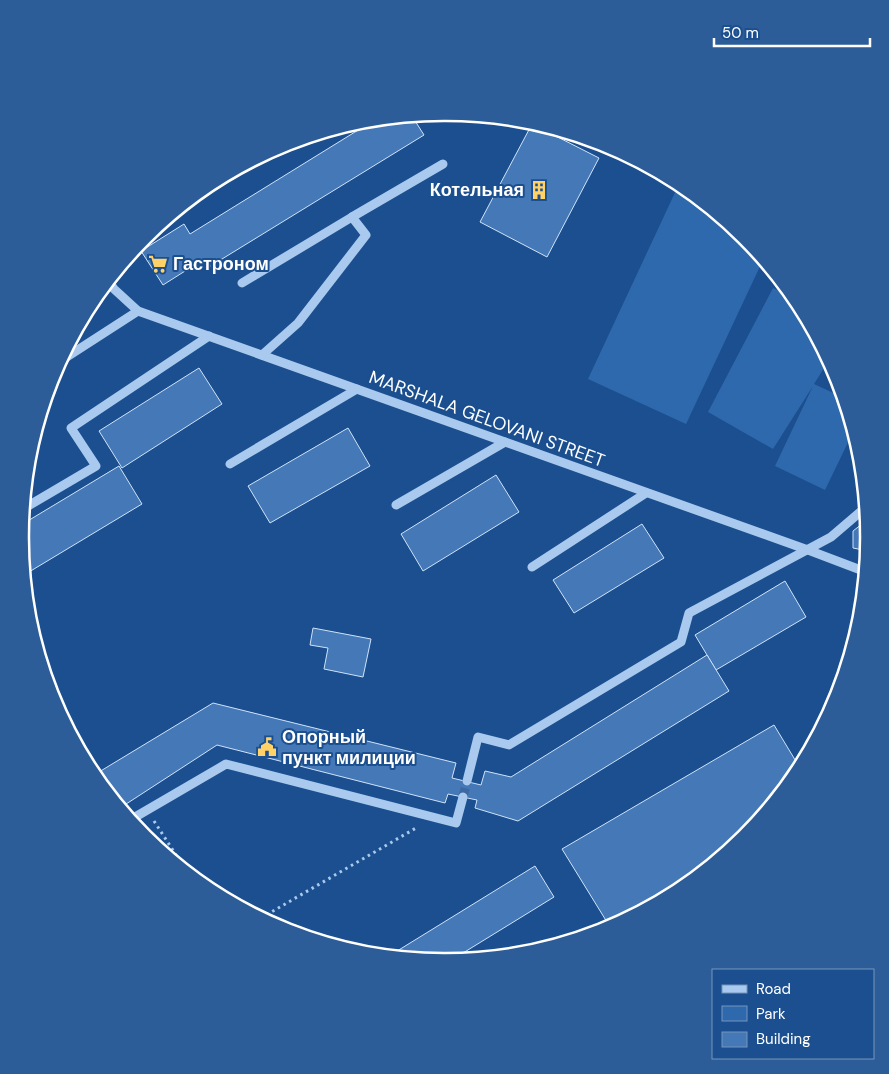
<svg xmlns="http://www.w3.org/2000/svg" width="889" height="1074" font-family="'DM Sans',sans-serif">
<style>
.green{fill:#2e69ad}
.building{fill:#4478b7;stroke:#cfe3fa}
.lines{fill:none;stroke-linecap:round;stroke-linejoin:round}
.minor-tunnel{stroke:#3d69a0;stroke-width:9;stroke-dasharray:9 4.5;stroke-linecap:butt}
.path{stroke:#a9c9ee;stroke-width:3;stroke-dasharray:2.5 4;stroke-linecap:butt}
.minor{stroke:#a9c9ee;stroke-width:9}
.labels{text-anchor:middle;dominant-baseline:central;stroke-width:4;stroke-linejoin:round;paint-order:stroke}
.poi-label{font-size:18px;font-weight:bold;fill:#fff;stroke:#1b4f8f;text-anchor:start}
.street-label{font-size:18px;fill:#fff;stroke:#1b4f8f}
.rim{fill:none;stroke:#fff;stroke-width:2.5}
</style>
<rect width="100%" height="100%" fill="#1b4f8f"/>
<g class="green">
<path d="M679,184L745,237L763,260L686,424L588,379Z"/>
<path d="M773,288L795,298L798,301L829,360L814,384L844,398L854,430L825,490L775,466L813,386L773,449L708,412Z"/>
</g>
<g class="building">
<path d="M412,116L424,135L209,267L204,259L163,285L141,251L184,224L190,234L376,119Z"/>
<path d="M532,124L599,158L547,257L480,222Z"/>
<path d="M199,368L222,404L122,468L99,431Z"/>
<path d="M348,428L370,466L270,523L248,486Z"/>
<path d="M119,466L142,504L24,575L20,537L21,525Z"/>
<path d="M496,475L519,512L423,571L401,534Z"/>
<path d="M867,520L869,537L868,551L853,548V531Z"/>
<path d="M642,524L664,558L574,613L553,580Z"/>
<path d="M785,581L806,617L716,670L695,635Z"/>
<path d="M313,628L371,639L363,677L324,669L328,648L310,645Z"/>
<path d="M707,655L729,691L518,821L475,808L477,800L448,794L445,803L217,745L120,808L94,775L213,703L456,763L452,778L481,785L485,771L511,777Z"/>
<path d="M65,723L85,756L83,757Z"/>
<path d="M774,725L800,768L797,773L744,837L680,890L610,927L562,849Z"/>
<path d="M535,866L554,897L450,961H444L389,956Z"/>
</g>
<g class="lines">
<path class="minor-tunnel" d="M463,797L467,781"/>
<g class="path">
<path d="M154,821L187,872"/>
<path d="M261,918L416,828"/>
</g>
<g class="minor">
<path d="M352,217L443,164"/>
<path d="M108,281L114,289L138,311L808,550L866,572"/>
<path d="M242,283L352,217L366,235L298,323L262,355"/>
<path d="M59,362L138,311"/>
<path d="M230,464L357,389"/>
<path d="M396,505L505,442"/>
<path d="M23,509L96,466L71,428L209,336"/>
<path d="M532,567L646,493"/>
<path d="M467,781L478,737L509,745L681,642L689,613L831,537L866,507"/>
<path d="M130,820L226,764L456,823L463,797"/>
</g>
</g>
<defs>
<g id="building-bare" transform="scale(1.5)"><path d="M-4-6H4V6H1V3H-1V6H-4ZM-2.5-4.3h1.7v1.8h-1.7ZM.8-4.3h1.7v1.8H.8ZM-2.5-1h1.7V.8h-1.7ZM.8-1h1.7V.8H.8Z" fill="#ffd166" stroke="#1b4f8f" stroke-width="2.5" paint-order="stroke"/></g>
<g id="supermarket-bare" transform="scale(1.5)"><path d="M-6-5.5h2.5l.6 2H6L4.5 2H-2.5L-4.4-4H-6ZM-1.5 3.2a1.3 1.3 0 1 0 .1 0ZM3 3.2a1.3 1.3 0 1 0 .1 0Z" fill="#ffd166" stroke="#1b4f8f" stroke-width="2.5" paint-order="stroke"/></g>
<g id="civic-bare" transform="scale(1.5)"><path d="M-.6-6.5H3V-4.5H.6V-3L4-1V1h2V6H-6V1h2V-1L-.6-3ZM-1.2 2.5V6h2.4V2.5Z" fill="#ffd166" stroke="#1b4f8f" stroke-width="2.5" paint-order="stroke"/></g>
</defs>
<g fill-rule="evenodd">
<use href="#building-bare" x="539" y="190"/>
<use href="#supermarket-bare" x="158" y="264"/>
<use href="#civic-bare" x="267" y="747"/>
</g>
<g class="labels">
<g class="poi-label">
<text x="524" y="190" text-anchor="end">Котельная</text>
<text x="173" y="264">Гастроном</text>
<text x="282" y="737">Опорный<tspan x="282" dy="21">пункт милиции</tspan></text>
</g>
<g class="street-label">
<text transform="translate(487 419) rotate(20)">MARSHALA GELOVANI STREET</text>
</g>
</g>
<path d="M0 0H889V1074H0ZM444 121H445A415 415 0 0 1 860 536V538A415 415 0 0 1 445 953H444A415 415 0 0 1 29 538V536A415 415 0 0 1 444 121Z" fill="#2d5d98" fill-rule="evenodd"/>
<path class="rim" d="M444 121H445A415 415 0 0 1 860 536V538A415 415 0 0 1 445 953H444A415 415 0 0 1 29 538V536A415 415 0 0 1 444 121Z"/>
<rect x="712" y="969" width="162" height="90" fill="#1b4f8f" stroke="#7695bc"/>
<rect x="722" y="985" width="25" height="8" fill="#a9c9ee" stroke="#7695bc"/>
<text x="756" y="994" font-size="15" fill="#ffffff">Road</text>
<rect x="722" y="1006" width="25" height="15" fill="#2e69ad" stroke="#7695bc"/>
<text x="756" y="1019" font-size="15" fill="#ffffff">Park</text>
<rect x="722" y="1032" width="25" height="15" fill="#4478b7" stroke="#7695bc"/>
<text x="756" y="1044" font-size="15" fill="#ffffff">Building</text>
<path d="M714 38v8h156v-8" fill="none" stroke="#ffffff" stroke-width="2.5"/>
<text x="722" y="38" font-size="15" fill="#ffffff" stroke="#1b4f8f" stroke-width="4" paint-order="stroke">50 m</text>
</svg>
